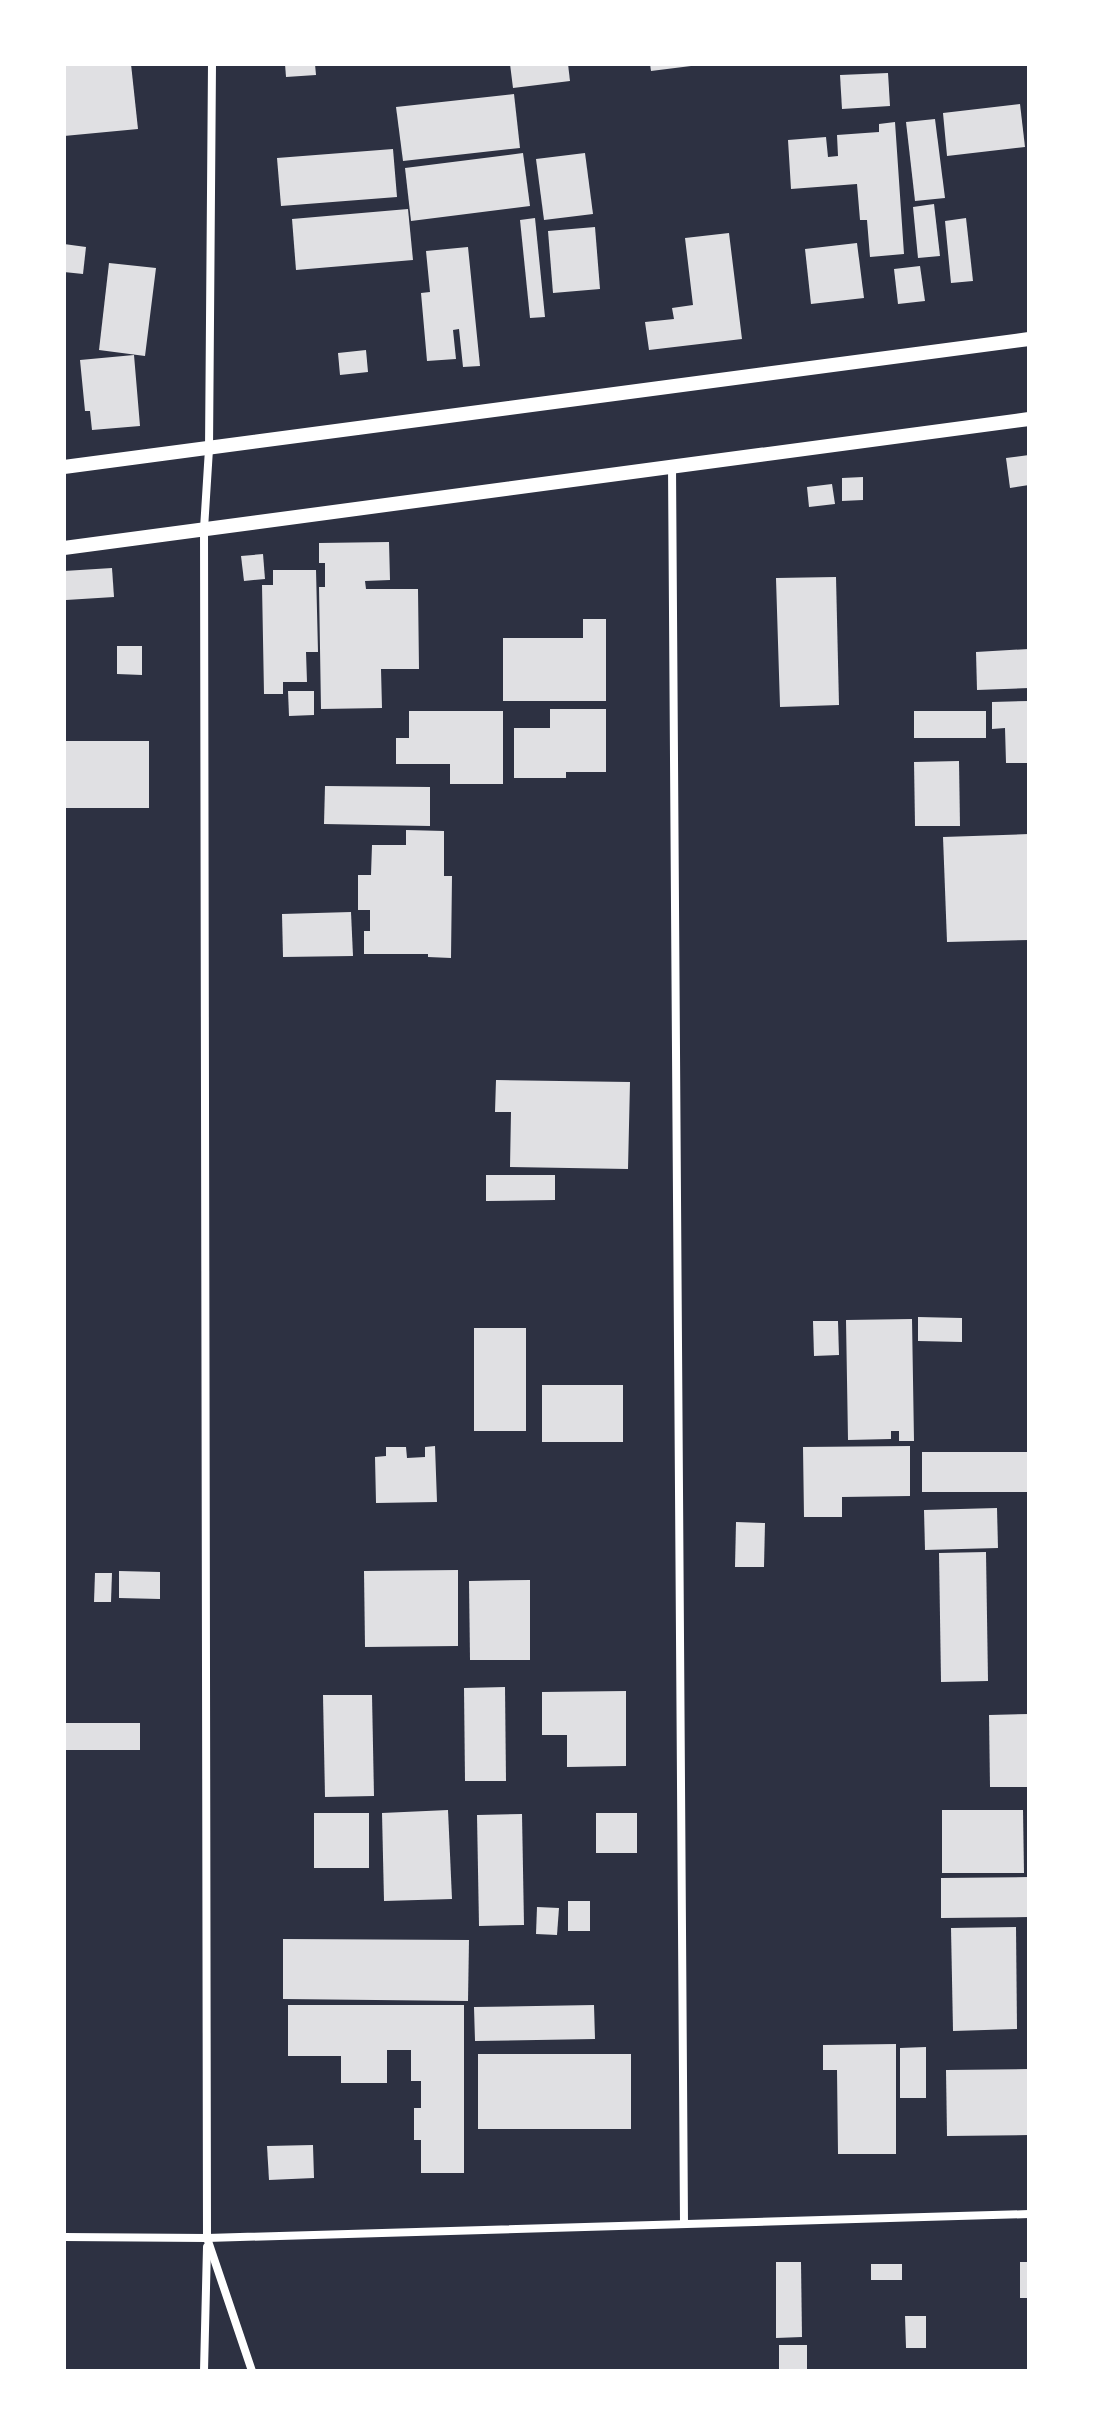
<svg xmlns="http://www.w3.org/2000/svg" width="1093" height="2435" font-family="'Public Sans',sans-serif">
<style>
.building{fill:#e0e0e3}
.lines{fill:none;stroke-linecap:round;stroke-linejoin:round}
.minor{stroke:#fff;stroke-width:8}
.tertiary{stroke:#fff;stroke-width:14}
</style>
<rect width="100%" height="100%" fill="#2d3142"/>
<g class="building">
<path d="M64,64H131L138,129L64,136Z"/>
<path d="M285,64H315L316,75L286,77Z"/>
<path d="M510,64H568L570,81L513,88Z"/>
<path d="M650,64H691V66L651,71Z"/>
<path d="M888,73L890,106L842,109L840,75Z"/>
<path d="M514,94L520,148L403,161L396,107Z"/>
<path d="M1020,104L1025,147L947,156L943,113Z"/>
<path d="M935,119L945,198L915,201L906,122Z"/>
<path d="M895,122L904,254L870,257L867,220H860L857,184L791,189L788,140L826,137L828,157L838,156L837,135L879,132V124Z"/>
<path d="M393,149L397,197L281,206L277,158Z"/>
<path d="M523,153L530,206L411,221L405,168Z"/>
<path d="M585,153L593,214L544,220L536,159Z"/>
<path d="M934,204L940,256L918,258L913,207Z"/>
<path d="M408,209L413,260L296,270L292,219Z"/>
<path d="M535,218L545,317L530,318L520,220Z"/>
<path d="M966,218L973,281L951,283L945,221Z"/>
<path d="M595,227L600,289L553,293L548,231Z"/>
<path d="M729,233L742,339L649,350L645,322L674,319L672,308L693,305L685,238Z"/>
<path d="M857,243L864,298L811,304L805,249Z"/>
<path d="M64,244L86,247L83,274L64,272Z"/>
<path d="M468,247L480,366L463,367L459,329L453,330L456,359L427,361L421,293L430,292L426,251Z"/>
<path d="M109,263L156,268L145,356L99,350Z"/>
<path d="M920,266L925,301L898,304L894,269Z"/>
<path d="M366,350L368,372L340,375L338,353Z"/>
<path d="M134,355L140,426L92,430L90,411H85L80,360Z"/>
<path d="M1029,455V485L1010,488L1006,458Z"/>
<path d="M863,477V500L842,501V478Z"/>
<path d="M832,484L835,504L809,507L807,487Z"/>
<path d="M389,542L390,580L365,581L366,589H418L419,669H381L382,708L321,709L319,587H325V563H319V543Z"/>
<path d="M263,554L265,579L244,581L241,556Z"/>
<path d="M112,568L114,597L66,600L64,571Z"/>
<path d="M273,570H316L318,652H306L307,682H283V694H264L262,585H273Z"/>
<path d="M836,577L839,705L780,707L776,578Z"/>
<path d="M583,619H606V701H503V638H583Z"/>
<path d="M117,646H142V675L117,674Z"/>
<path d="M1029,649V688L977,690L976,652Z"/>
<path d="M288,691H314V715L289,716Z"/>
<path d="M1029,701V763H1006L1005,728L992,729V702Z"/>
<path d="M550,709H606V772H566V778H514V728H550Z"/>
<path d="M409,711H503V784H450V764H396V738H409Z"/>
<rect x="914" y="711" width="72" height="27"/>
<rect x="64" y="741" width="85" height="67"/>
<path d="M959,761L960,826H915L914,762Z"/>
<path d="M325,786L430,787V826L324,824Z"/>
<path d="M406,830L444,831V876H452L451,958L428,957V954H364V931H370V910H358V875H371L372,845H406Z"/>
<path d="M1029,834V940L947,942L943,837Z"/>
<path d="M351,912L353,956L283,957L282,914Z"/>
<path d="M496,1080L630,1082L628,1169L510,1167L511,1112H495Z"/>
<path d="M486,1175H555V1200L486,1201Z"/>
<path d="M918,1317L962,1318V1342L918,1341Z"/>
<path d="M912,1319L914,1441H899V1431H891V1439L848,1440L846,1320Z"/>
<path d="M813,1321H838L839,1355L814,1356Z"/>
<rect x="474" y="1328" width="52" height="103"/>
<rect x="542" y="1385" width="81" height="57"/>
<path d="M435,1446L437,1502L376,1503L375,1457L386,1456V1447H406L407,1458L425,1457V1447Z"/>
<path d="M910,1446V1496L842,1497V1517H804L803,1447Z"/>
<rect x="922" y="1452" width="107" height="40"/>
<path d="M997,1508L998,1548L925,1550L924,1510Z"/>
<path d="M736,1522L765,1523L764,1567H735Z"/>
<path d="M986,1552L988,1681L941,1682L939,1553Z"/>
<path d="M458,1570V1646L365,1647L364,1571Z"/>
<path d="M119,1571L160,1572V1599L119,1598Z"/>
<path d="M95,1573H112L111,1602H94Z"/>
<path d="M530,1580V1660H470L469,1581Z"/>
<path d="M505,1687L506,1781H465L464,1688Z"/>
<path d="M626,1691V1766L567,1767V1735H542V1692Z"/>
<path d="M323,1695H372L374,1796L325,1797Z"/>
<path d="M1029,1714V1787H990L989,1715Z"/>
<rect x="64" y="1723" width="76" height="27"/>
<path d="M448,1810L452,1899L384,1901L382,1813Z"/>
<path d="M942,1810H1023L1024,1873H942Z"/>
<rect x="314" y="1813" width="55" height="55"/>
<rect x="596" y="1813" width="41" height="40"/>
<path d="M522,1814L524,1925L479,1926L477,1815Z"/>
<path d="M1029,1877V1917L941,1918V1878Z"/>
<rect x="568" y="1901" width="22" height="30"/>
<path d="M537,1907L559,1908L557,1935L536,1934Z"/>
<path d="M1016,1927L1017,2029L953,2031L951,1928Z"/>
<path d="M283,1939L469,1940L468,2001L283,1999Z"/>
<path d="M288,2005H464V2173H421V2140H414V2108H421V2081H411V2050H387V2083H341V2056H288Z"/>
<path d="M594,2005L595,2039L475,2041L474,2007Z"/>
<path d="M896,2044V2154H838L837,2070H823V2045Z"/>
<path d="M926,2047V2098H900V2048Z"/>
<rect x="478" y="2054" width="153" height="75"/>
<path d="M1029,2069V2135L947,2136L946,2070Z"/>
<path d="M313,2145L314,2178L269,2180L267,2146Z"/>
<path d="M776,2262H801L802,2337L776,2338Z"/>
<rect x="1020" y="2262" width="9" height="36"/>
<rect x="871" y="2264" width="31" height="16"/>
<path d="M905,2316H926V2348H906Z"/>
<rect x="779" y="2345" width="28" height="26"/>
</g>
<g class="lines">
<g class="minor">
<path d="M672,466L684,2223"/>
<path d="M64,2237L207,2238L204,529L209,449L212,64"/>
<path d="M207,2238L1029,2214"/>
<path d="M207,2238L252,2371"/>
<path d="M204,2371L207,2247"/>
</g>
<g class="tertiary">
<path d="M64,467L1029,339"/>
<path d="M64,548L1029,419"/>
</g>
</g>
<rect width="1093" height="2435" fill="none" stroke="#ffffff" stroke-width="132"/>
</svg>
